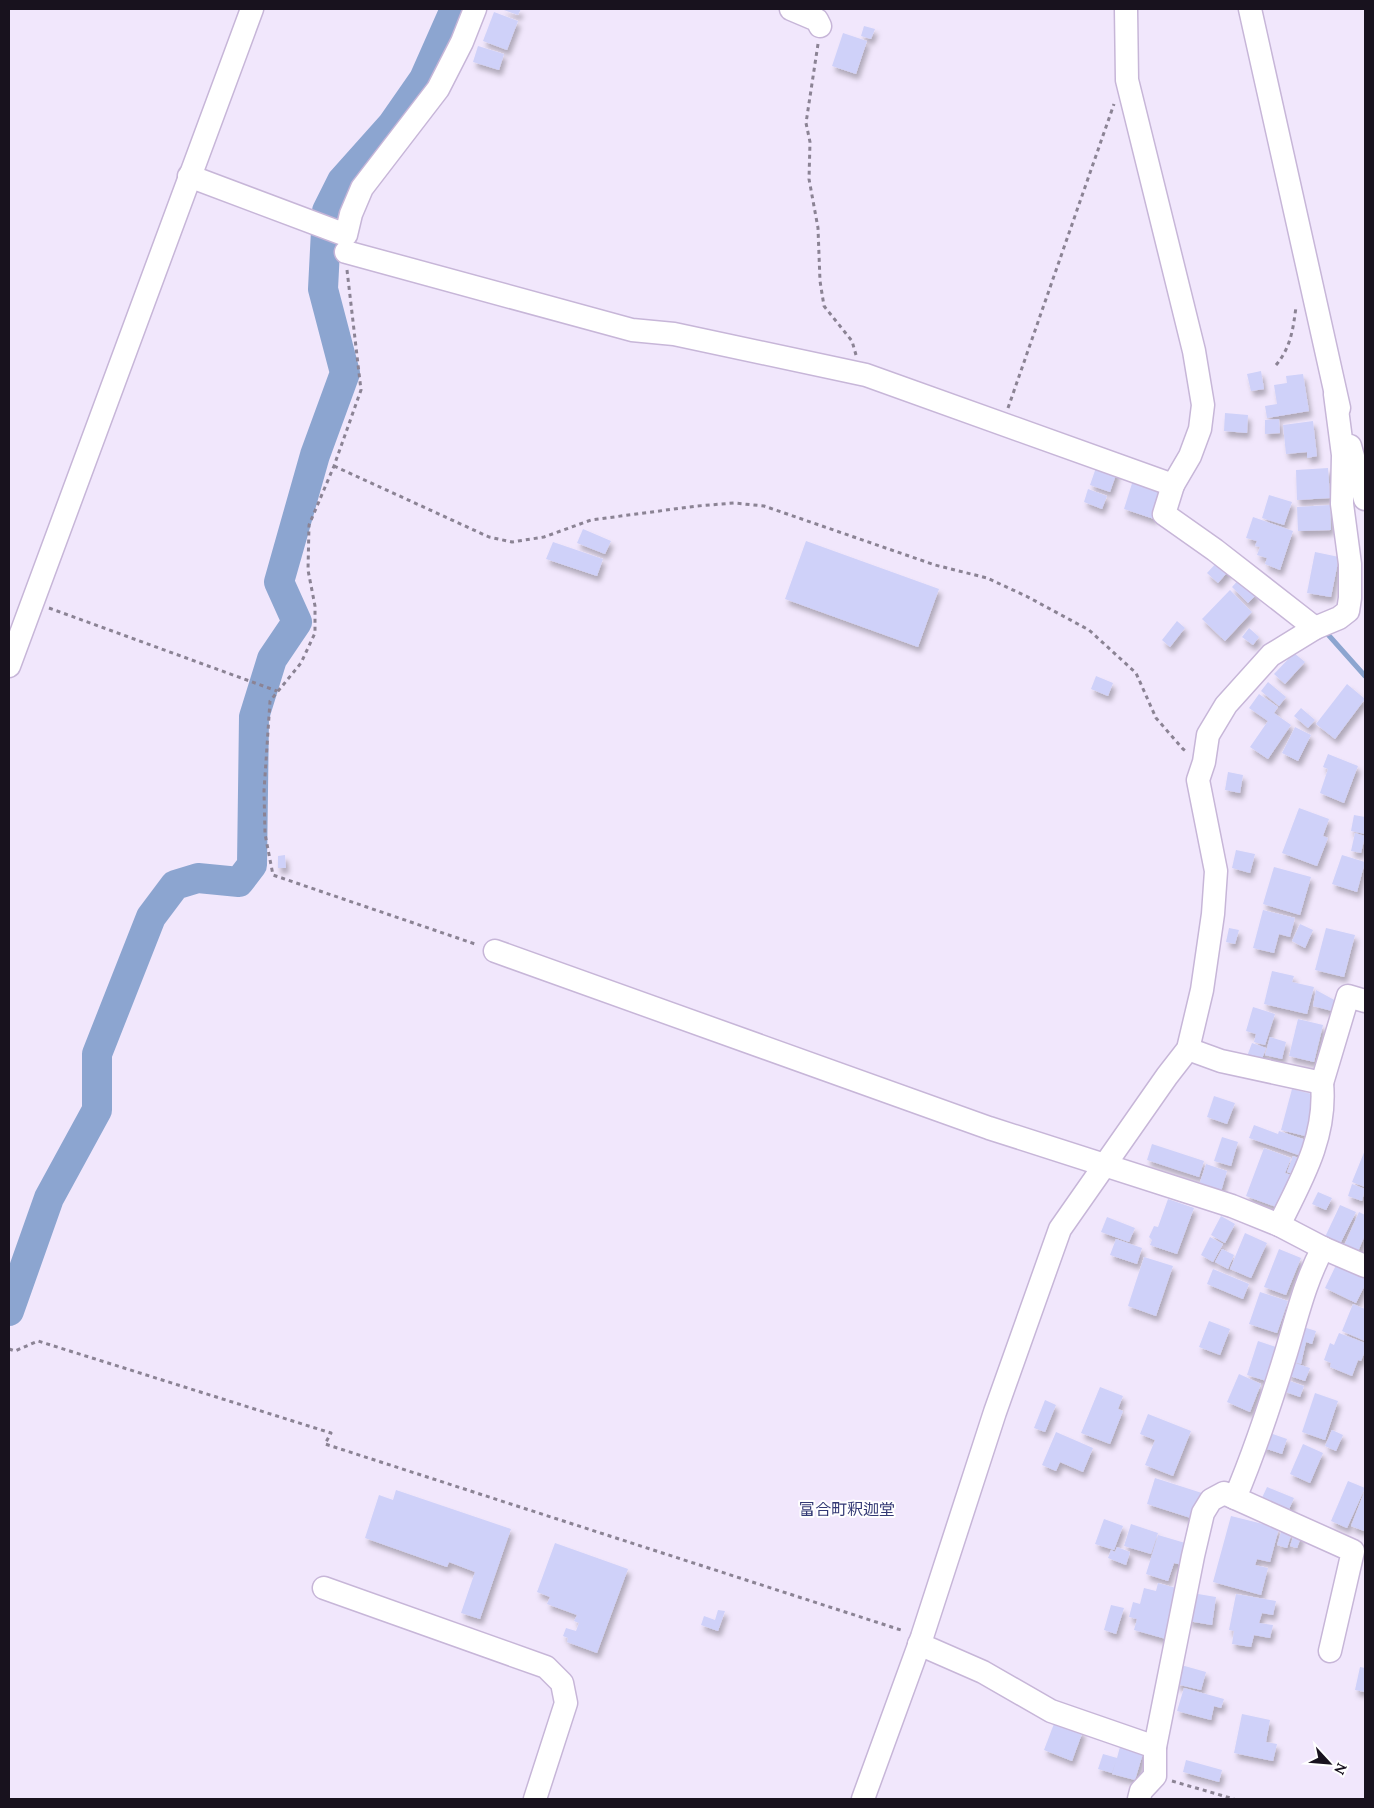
<svg xmlns="http://www.w3.org/2000/svg" width="1374" height="1808" font-family="Lora,'Noto Sans JP',serif">
<style>
.lines{fill:none;stroke-linecap:round;stroke-linejoin:round}
.stream{stroke:#8ca5d0;stroke-width:5}
.river{stroke:#8ca5d0;stroke-width:30}
.building{fill:#cfd1f9;filter:url(#shadow)}
.minor-casing{stroke:#c7b6d8;stroke-width:25}
.path{stroke:#8b8394;stroke-width:3;stroke-dasharray:4 4;stroke-linecap:butt}
.minor{stroke:#fff;stroke-width:22}
.labels{text-anchor:middle;dominant-baseline:central;stroke-width:4;stroke-linejoin:round;paint-order:stroke}
.quarter-label{font-size:16px;fill:#333974;stroke:#fff}
</style>
<defs>
<filter id="shadow"><feDropShadow dx="3" dy="5.5" stdDeviation="2.5" flood-color="#0004"/></filter>
</defs>
<rect width="100%" height="100%" fill="#f1e7fc"/>
<g class="lines">
<path class="stream" d="M1324,630L1365,676"/>
<path class="river" d="M9,1311L49,1198L97,1110V1054L151,917L175,885L198,878L239,882L252,865L254,717L272,659L297,622L279,582L315,455L345,373L323,289L327,211L342,181L392,125L424,79L455,9"/>
</g>
<g class="building">
<path d="M501,9H521L518,15Z"/>
<path d="M494,12L518,21L507,50L483,41Z"/>
<path d="M864,26L875,29L871,39L861,36Z"/>
<path d="M843,33L867,41L856,74L832,66Z"/>
<path d="M478,46L504,54L499,70L473,62Z"/>
<path d="M1261,371L1264,389L1251,391L1247,374Z"/>
<path d="M1303,374L1309,411L1267,418L1265,406L1277,404L1274,385L1287,383L1286,376Z"/>
<path d="M1225,413L1248,415L1247,433L1224,431Z"/>
<path d="M1279,419L1280,433L1265,434V420Z"/>
<path d="M1313,421L1317,456L1307,458V452L1286,454L1283,425Z"/>
<path d="M1098,462L1118,469L1110,492L1090,485Z"/>
<path d="M1328,468L1330,498L1297,500L1296,470Z"/>
<path d="M1134,477L1164,486L1154,519L1124,509Z"/>
<path d="M1088,489L1107,496L1102,509L1084,502Z"/>
<path d="M1269,495L1292,502L1284,525L1262,518Z"/>
<path d="M1330,505L1331,530L1298,531L1297,507Z"/>
<path d="M1253,517L1293,531L1280,570L1265,564L1267,558L1257,555L1260,547L1255,546L1257,541L1246,538Z"/>
<path d="M583,529L611,541L605,554L577,543Z"/>
<path d="M806,541L939,589L918,647L785,599Z"/>
<path d="M553,542L603,559L597,576L546,559Z"/>
<path d="M1315,552L1339,557L1331,597L1307,593Z"/>
<path d="M1220,559L1231,568L1218,583L1207,573Z"/>
<path d="M1240,578L1257,594L1248,603L1232,587Z"/>
<path d="M1230,590L1252,612L1225,641L1202,619Z"/>
<path d="M1177,621L1185,628L1170,647L1162,640Z"/>
<path d="M1249,628L1259,637L1253,645L1242,637Z"/>
<path d="M1294,653L1305,662L1285,684L1274,674Z"/>
<path d="M1096,676L1113,683L1108,696L1091,689Z"/>
<path d="M1268,682L1286,697L1279,706L1261,691Z"/>
<path d="M1347,684L1365,699L1335,739L1316,724Z"/>
<path d="M1259,694L1278,707L1274,713L1291,725L1268,759L1250,747L1268,721L1249,708Z"/>
<path d="M1301,708L1315,720L1308,728L1294,716Z"/>
<path d="M1295,727L1311,735L1298,761L1282,753Z"/>
<path d="M1328,754L1358,766L1344,803L1320,793L1328,769L1323,767Z"/>
<path d="M1228,772L1243,775L1240,793L1225,790Z"/>
<path d="M1299,808L1329,819L1323,836L1328,838L1317,866L1282,853Z"/>
<path d="M1354,815L1365,817V834L1351,831Z"/>
<path d="M1355,833L1365,836L1361,853L1351,851Z"/>
<path d="M1236,850L1255,854L1250,873L1232,868Z"/>
<path d="M285,855L286,868H278V856Z"/>
<path d="M1342,855L1365,862L1357,892L1332,884Z"/>
<path d="M1274,867L1311,877L1300,915L1263,904Z"/>
<path d="M1263,910L1295,918L1290,937L1279,934L1274,953L1253,948Z"/>
<path d="M1300,924L1313,930L1305,948L1292,941Z"/>
<path d="M1229,928L1239,930L1235,944L1226,942Z"/>
<path d="M1326,928L1355,935L1344,977L1315,970Z"/>
<path d="M1272,971L1294,976L1292,982L1314,987L1307,1014L1264,1004Z"/>
<path d="M1316,990L1338,1002L1336,1012L1313,1006Z"/>
<path d="M1253,1007L1275,1014L1265,1045L1254,1042L1256,1034L1246,1031Z"/>
<path d="M1298,1019L1323,1025L1314,1062L1289,1056Z"/>
<path d="M1270,1037L1286,1042L1282,1059L1265,1055Z"/>
<path d="M1252,1043L1266,1048L1260,1064L1246,1059Z"/>
<path d="M1292,1089L1316,1095L1305,1136L1281,1130Z"/>
<path d="M1214,1096L1235,1103L1227,1124L1207,1117Z"/>
<path d="M1254,1125L1278,1134L1279,1131L1312,1142L1307,1158L1249,1138Z"/>
<path d="M1222,1137L1238,1142L1231,1166L1214,1161Z"/>
<path d="M1152,1144L1204,1161L1199,1177L1147,1160Z"/>
<path d="M1264,1148L1291,1158L1285,1173L1297,1177L1279,1208L1246,1196Z"/>
<path d="M1365,1150V1187L1352,1182Z"/>
<path d="M1293,1156L1305,1161L1299,1176L1287,1172Z"/>
<path d="M1206,1164L1227,1171L1220,1195L1198,1188Z"/>
<path d="M1352,1184L1365,1189L1362,1201L1348,1196Z"/>
<path d="M1318,1192L1332,1198L1326,1210L1312,1204Z"/>
<path d="M1168,1199L1194,1208L1177,1254L1150,1245L1152,1240L1149,1237L1154,1226L1158,1227Z"/>
<path d="M1340,1205L1356,1212L1340,1244L1325,1237Z"/>
<path d="M1359,1212L1365,1215V1235L1357,1254L1343,1248Z"/>
<path d="M1221,1216L1235,1224L1225,1243L1211,1235Z"/>
<path d="M1107,1217L1135,1228L1129,1242L1101,1232Z"/>
<path d="M1245,1233L1267,1243L1251,1278L1230,1269Z"/>
<path d="M1210,1237L1223,1244L1213,1262L1201,1255Z"/>
<path d="M1116,1239L1142,1248L1137,1264L1110,1255Z"/>
<path d="M1222,1249L1234,1255L1228,1269L1215,1262Z"/>
<path d="M1279,1249L1301,1258L1286,1295L1264,1287Z"/>
<path d="M1144,1257L1173,1266L1156,1316L1128,1306Z"/>
<path d="M1337,1263L1365,1276V1285L1356,1303L1325,1288Z"/>
<path d="M1213,1269L1249,1284L1243,1299L1207,1284Z"/>
<path d="M1260,1292L1288,1301L1277,1333L1249,1324Z"/>
<path d="M1353,1304L1365,1309V1341L1342,1331Z"/>
<path d="M1209,1321L1230,1329L1220,1355L1199,1347Z"/>
<path d="M1300,1326L1316,1331L1312,1344L1306,1342L1301,1364L1290,1361Z"/>
<path d="M1339,1333L1365,1343V1351L1361,1361L1358,1360L1352,1376L1330,1367L1331,1363L1324,1360L1330,1343L1334,1345Z"/>
<path d="M1258,1341L1279,1348L1273,1383L1247,1375Z"/>
<path d="M1292,1362L1310,1368L1305,1381L1287,1375Z"/>
<path d="M1239,1374L1261,1384L1250,1412L1227,1402Z"/>
<path d="M1287,1380L1304,1386L1300,1397L1283,1391Z"/>
<path d="M1100,1387L1123,1396L1118,1409L1123,1411L1110,1444L1081,1433Z"/>
<path d="M1315,1393L1338,1401L1325,1440L1302,1432Z"/>
<path d="M1045,1400L1056,1405L1045,1432L1034,1428Z"/>
<path d="M1148,1414L1191,1431L1173,1476L1145,1465L1155,1440L1140,1434Z"/>
<path d="M1332,1430L1343,1435L1336,1451L1325,1446Z"/>
<path d="M1056,1432L1093,1448L1083,1472L1060,1462L1056,1471L1042,1465Z"/>
<path d="M1267,1432L1287,1439L1282,1454L1261,1447Z"/>
<path d="M1303,1444L1323,1453L1310,1483L1290,1474Z"/>
<path d="M1155,1478L1205,1494L1197,1520L1147,1504Z"/>
<path d="M1348,1481L1365,1488L1347,1528L1331,1521Z"/>
<path d="M1267,1487L1294,1498L1287,1514L1260,1502Z"/>
<path d="M396,1490L511,1529L480,1619L461,1613L475,1572L449,1562L447,1567L365,1538L379,1495L393,1500Z"/>
<path d="M1365,1490V1527L1364,1531L1351,1526Z"/>
<path d="M1231,1516L1279,1528L1270,1562L1257,1559L1255,1565L1268,1568L1261,1595L1213,1582Z"/>
<path d="M1104,1519L1123,1526L1114,1550L1095,1544Z"/>
<path d="M1131,1524L1158,1533L1151,1554L1124,1546Z"/>
<path d="M1282,1529L1292,1532L1287,1548L1277,1545Z"/>
<path d="M1295,1532L1302,1534L1297,1548L1290,1546Z"/>
<path d="M1158,1535L1192,1545L1186,1566L1174,1563L1168,1581L1146,1574Z"/>
<path d="M555,1543L628,1569L597,1653L567,1642L568,1638L563,1636L566,1628L576,1631L579,1623L574,1621L577,1615L547,1604L550,1597L537,1592Z"/>
<path d="M1117,1547L1130,1552L1126,1565L1108,1558L1111,1550L1115,1552Z"/>
<path d="M1158,1583L1180,1589L1166,1639L1134,1630L1137,1619L1129,1617L1133,1602L1140,1604L1144,1588L1156,1591Z"/>
<path d="M1192,1593L1216,1597L1212,1625L1188,1621Z"/>
<path d="M1236,1594L1276,1601L1273,1615L1262,1613L1259,1623L1273,1625L1270,1638L1254,1635L1251,1647L1232,1644L1234,1631L1229,1630Z"/>
<path d="M1111,1605L1124,1608L1116,1634L1104,1630Z"/>
<path d="M718,1610L725,1611L718,1631L701,1625L704,1616L715,1620Z"/>
<path d="M1181,1665L1206,1672L1201,1690L1176,1684Z"/>
<path d="M1360,1667L1365,1668V1692L1355,1690Z"/>
<path d="M1184,1688L1224,1699L1221,1708L1214,1706L1211,1720L1177,1711Z"/>
<path d="M1242,1714L1270,1720L1266,1742L1277,1744L1273,1761L1234,1753Z"/>
<path d="M1055,1721L1083,1731L1072,1761L1044,1750Z"/>
<path d="M1121,1743L1144,1750L1135,1780L1112,1774L1116,1761L1112,1773L1098,1769L1103,1754L1117,1758Z"/>
<path d="M1186,1760L1222,1770L1219,1782L1183,1772Z"/>
</g>
<g class="lines">
<g class="minor-casing">
<g id="minor">
<path d="M791,9L817,20L820,26"/>
<path d="M1126,9L1127,80L1194,351L1203,405L1200,429L1190,456L1173,485"/>
<path d="M1250,9L1339,408"/>
<path d="M189,176L346,235L351,214L362,188L438,89L462,42L475,9"/>
<path d="M346,252L632,330L674,334L866,375L1173,485L1164,514L1215,550L1315,628"/>
<path d="M1350,446L1365,499"/>
<path d="M9,666L252,9"/>
<path d="M495,951L989,1128L1232,1206L1279,1225L1323,1248L1365,1266"/>
<path d="M1188,1049L1221,1061L1322,1083C1327,1136 1302,1179 1279,1225"/>
<path d="M1322,1083L1348,996L1365,1001"/>
<path d="M1235,1498L1353,1551L1330,1651"/>
<path d="M324,1588L546,1667L562,1683L566,1703L535,1799"/>
<path d="M919,1644L983,1672L1051,1711L1155,1747"/>
<path d="M863,1799L922,1637L995,1412L1060,1229L1167,1076L1188,1049L1202,990L1213,914L1216,871L1198,780L1204,762L1208,735L1226,705L1271,655L1315,628L1339,618L1348,611L1350,598V564L1342,504L1343,455L1335,394"/>
<path d="M1139,1799L1141,1791L1155,1776V1747L1193,1556L1203,1513L1211,1500L1224,1493L1235,1498C1255,1451 1271,1402 1286,1353C1297,1317 1305,1281 1323,1248"/>
</g>
</g>
<g class="path">
<path d="M818,44L806,123L810,142L809,179L818,228L820,281L824,306L852,341L856,355"/>
<path d="M347,270L361,390L334,466L309,525L308,570L315,606V633L301,663L270,701L264,791L265,834L273,875L478,945"/>
<path d="M1276,365C1291,347 1293,329 1296,307"/>
<path d="M1008,408L1114,104"/>
<path d="M334,466L489,537L512,542L544,537L591,520L697,506L734,503L764,506L935,565L987,578L1026,596L1089,630L1136,673L1156,718L1183,749L1187,752"/>
<path d="M49,608L277,691"/>
<path d="M9,1349L15,1351L38,1341L331,1433L325,1444L904,1631"/>
<path d="M1172,1781L1234,1799"/>
</g>
<use href="#minor" class="minor"/>
</g>
<g class="labels">
<g class="quarter-label">
<text x="847" y="1509">富合町釈迦堂</text>
</g>
</g>
<rect width="1374" height="1808" fill="none" stroke="#18121e" stroke-width="20"/>
<g transform="translate(1329 1763) rotate(116)" stroke="#ffffff" stroke-width="4" paint-order="stroke">
<path d="M0-4L9 19L0 12L-9 19Z" fill="#18121e"/>
<text y="-8" font-size="14" font-weight="bold" text-anchor="middle" fill="#18121e">N</text>
</g>
</svg>
